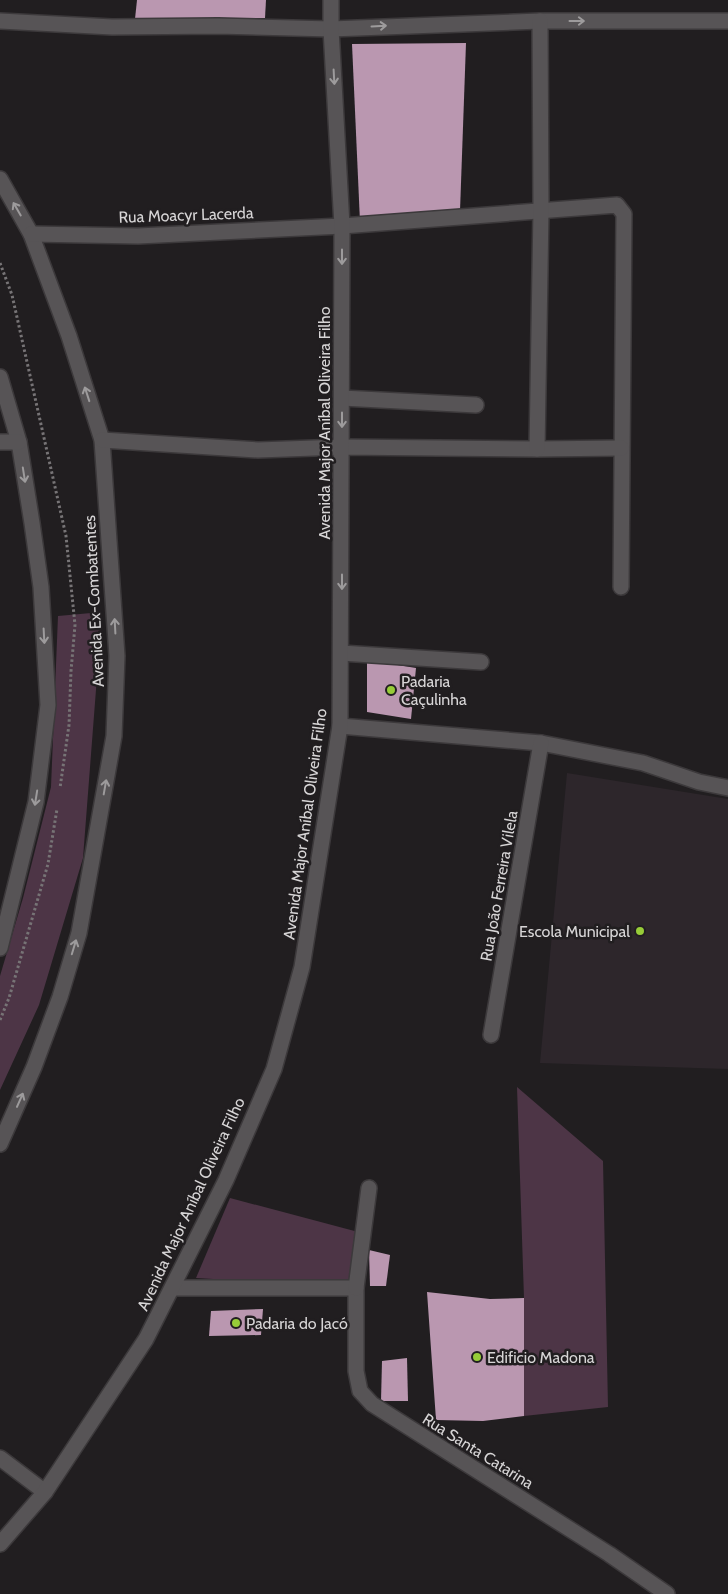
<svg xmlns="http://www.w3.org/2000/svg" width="728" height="1594" font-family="Cabin,sans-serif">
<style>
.built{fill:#2d262b}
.green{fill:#4d3546}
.building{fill:#ba97b0}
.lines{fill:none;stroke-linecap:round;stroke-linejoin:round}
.minor-casing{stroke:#3c393b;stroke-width:18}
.path{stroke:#777476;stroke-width:3;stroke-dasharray:2.5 2.5;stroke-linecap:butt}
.minor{stroke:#575456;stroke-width:15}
.oneway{stroke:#9d9b9c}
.poi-dot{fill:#97cc38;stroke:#211e20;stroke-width:2}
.labels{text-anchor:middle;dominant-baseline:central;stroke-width:5;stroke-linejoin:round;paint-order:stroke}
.street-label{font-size:16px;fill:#d7d5d6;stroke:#211e20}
.poi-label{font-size:16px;fill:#d7d5d6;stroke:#211e20;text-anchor:start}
</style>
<rect width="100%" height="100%" fill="#211e20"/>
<path class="built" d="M567,773L728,799V1069L540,1063Z"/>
<g class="green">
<path d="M102,612L83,858L39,1005L0,1090V976L23,898L51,787L58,616Z"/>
<path d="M517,1087L603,1161L608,1407L524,1416V1298Z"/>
<path d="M230,1198L362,1233L352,1287L196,1278Z"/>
</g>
<g class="building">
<path d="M137,0H266L265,18L135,19Z"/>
<path d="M466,43L460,211L360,222L352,44Z"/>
<path d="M367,660L416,668L411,719L367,712Z"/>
<path d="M369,1250L390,1255L386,1286H370Z"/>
<path d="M427,1292L490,1299L524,1298V1416L483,1421L436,1420Z"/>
<path d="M263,1309L261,1335L209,1336L211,1311Z"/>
<path d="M407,1358L408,1401H381L382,1361Z"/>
</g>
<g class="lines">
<g class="minor-casing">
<g id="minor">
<path d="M0,21L112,27L218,26L331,29L540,21H728"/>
<path d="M0,179L31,234L69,336L102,440L117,656L114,736L79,933L60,997L34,1067L0,1144"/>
<path d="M31,234L138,236L342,226L617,205L624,214L621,587"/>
<path d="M0,377L19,442L32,523L41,587L48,705L36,802L0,948"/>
<path d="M342,398L476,405"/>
<path d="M102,440L258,450L342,447L537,449L621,448"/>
<path d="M0,442H19"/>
<path d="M537,449L541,210L540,21"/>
<path d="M341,653L481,662"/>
<path d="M340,726L541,743L643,763L699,782L728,788"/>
<path d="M491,1035L541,743"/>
<path d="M172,1288H356V1371L360,1391L372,1404L609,1554L667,1594"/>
<path d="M356,1288L369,1188"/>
<path d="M0,1458L45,1492"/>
<path d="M0,1544L45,1492L146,1339L226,1180L274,1069L302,967L340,726L342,226L331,29V0"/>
</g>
</g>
<g class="path">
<path d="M0,263L12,295L66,536L75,625L71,671L69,725L60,788"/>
<path d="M0,1020L9,998L48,864L57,809"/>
</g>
<use href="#minor" class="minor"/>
</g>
<defs><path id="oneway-shaft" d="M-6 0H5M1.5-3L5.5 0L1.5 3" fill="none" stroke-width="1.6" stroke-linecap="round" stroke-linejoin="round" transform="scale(1.25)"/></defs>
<g class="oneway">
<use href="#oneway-shaft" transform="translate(577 21)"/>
<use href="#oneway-shaft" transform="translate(379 26) rotate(-3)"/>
<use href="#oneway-shaft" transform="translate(334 77) rotate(87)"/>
<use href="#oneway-shaft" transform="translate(17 209) rotate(-120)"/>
<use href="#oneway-shaft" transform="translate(342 257) rotate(90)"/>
<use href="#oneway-shaft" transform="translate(87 394) rotate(-108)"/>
<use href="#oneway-shaft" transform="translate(342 420) rotate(90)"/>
<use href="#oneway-shaft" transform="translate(24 475) rotate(81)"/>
<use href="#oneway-shaft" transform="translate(342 582) rotate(90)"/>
<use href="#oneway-shaft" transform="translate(115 626) rotate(-93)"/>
<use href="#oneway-shaft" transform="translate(44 636) rotate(87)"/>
<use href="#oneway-shaft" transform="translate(105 787) rotate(-80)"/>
<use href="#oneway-shaft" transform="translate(36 798) rotate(99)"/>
<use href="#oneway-shaft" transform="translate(74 947) rotate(-73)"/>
<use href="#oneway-shaft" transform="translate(20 1100) rotate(-66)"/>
</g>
<g class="poi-dot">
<circle cx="391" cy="690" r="5"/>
<circle cx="640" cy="931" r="5"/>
<circle cx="236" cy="1323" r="5"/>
<circle cx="477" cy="1357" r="5"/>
</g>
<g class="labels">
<g class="street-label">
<text transform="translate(186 215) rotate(-2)">Rua Moacyr Lacerda</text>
<text transform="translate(324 423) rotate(-90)">Avenida Major Aníbal Oliveira Filho</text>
<text transform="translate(94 601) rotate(-93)">Avenida Ex-Combatentes</text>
<text transform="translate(305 824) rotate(-82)">Avenida Major Aníbal Oliveira Filho</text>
<text transform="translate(499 886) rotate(-80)">Rua João Ferreira Vilela</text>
<text transform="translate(191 1204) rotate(-65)">Avenida Major Aníbal Oliveira Filho</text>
<text transform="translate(478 1451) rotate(32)">Rua Santa Catarina</text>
</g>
<g class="poi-label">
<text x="401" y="681">Padaria<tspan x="401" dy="18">Caçulinha</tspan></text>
<text x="630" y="931" text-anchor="end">Escola Municipal</text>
<text x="246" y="1323">Padaria do Jacó</text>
<text x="487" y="1357">Edificio Madona</text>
</g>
</g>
</svg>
